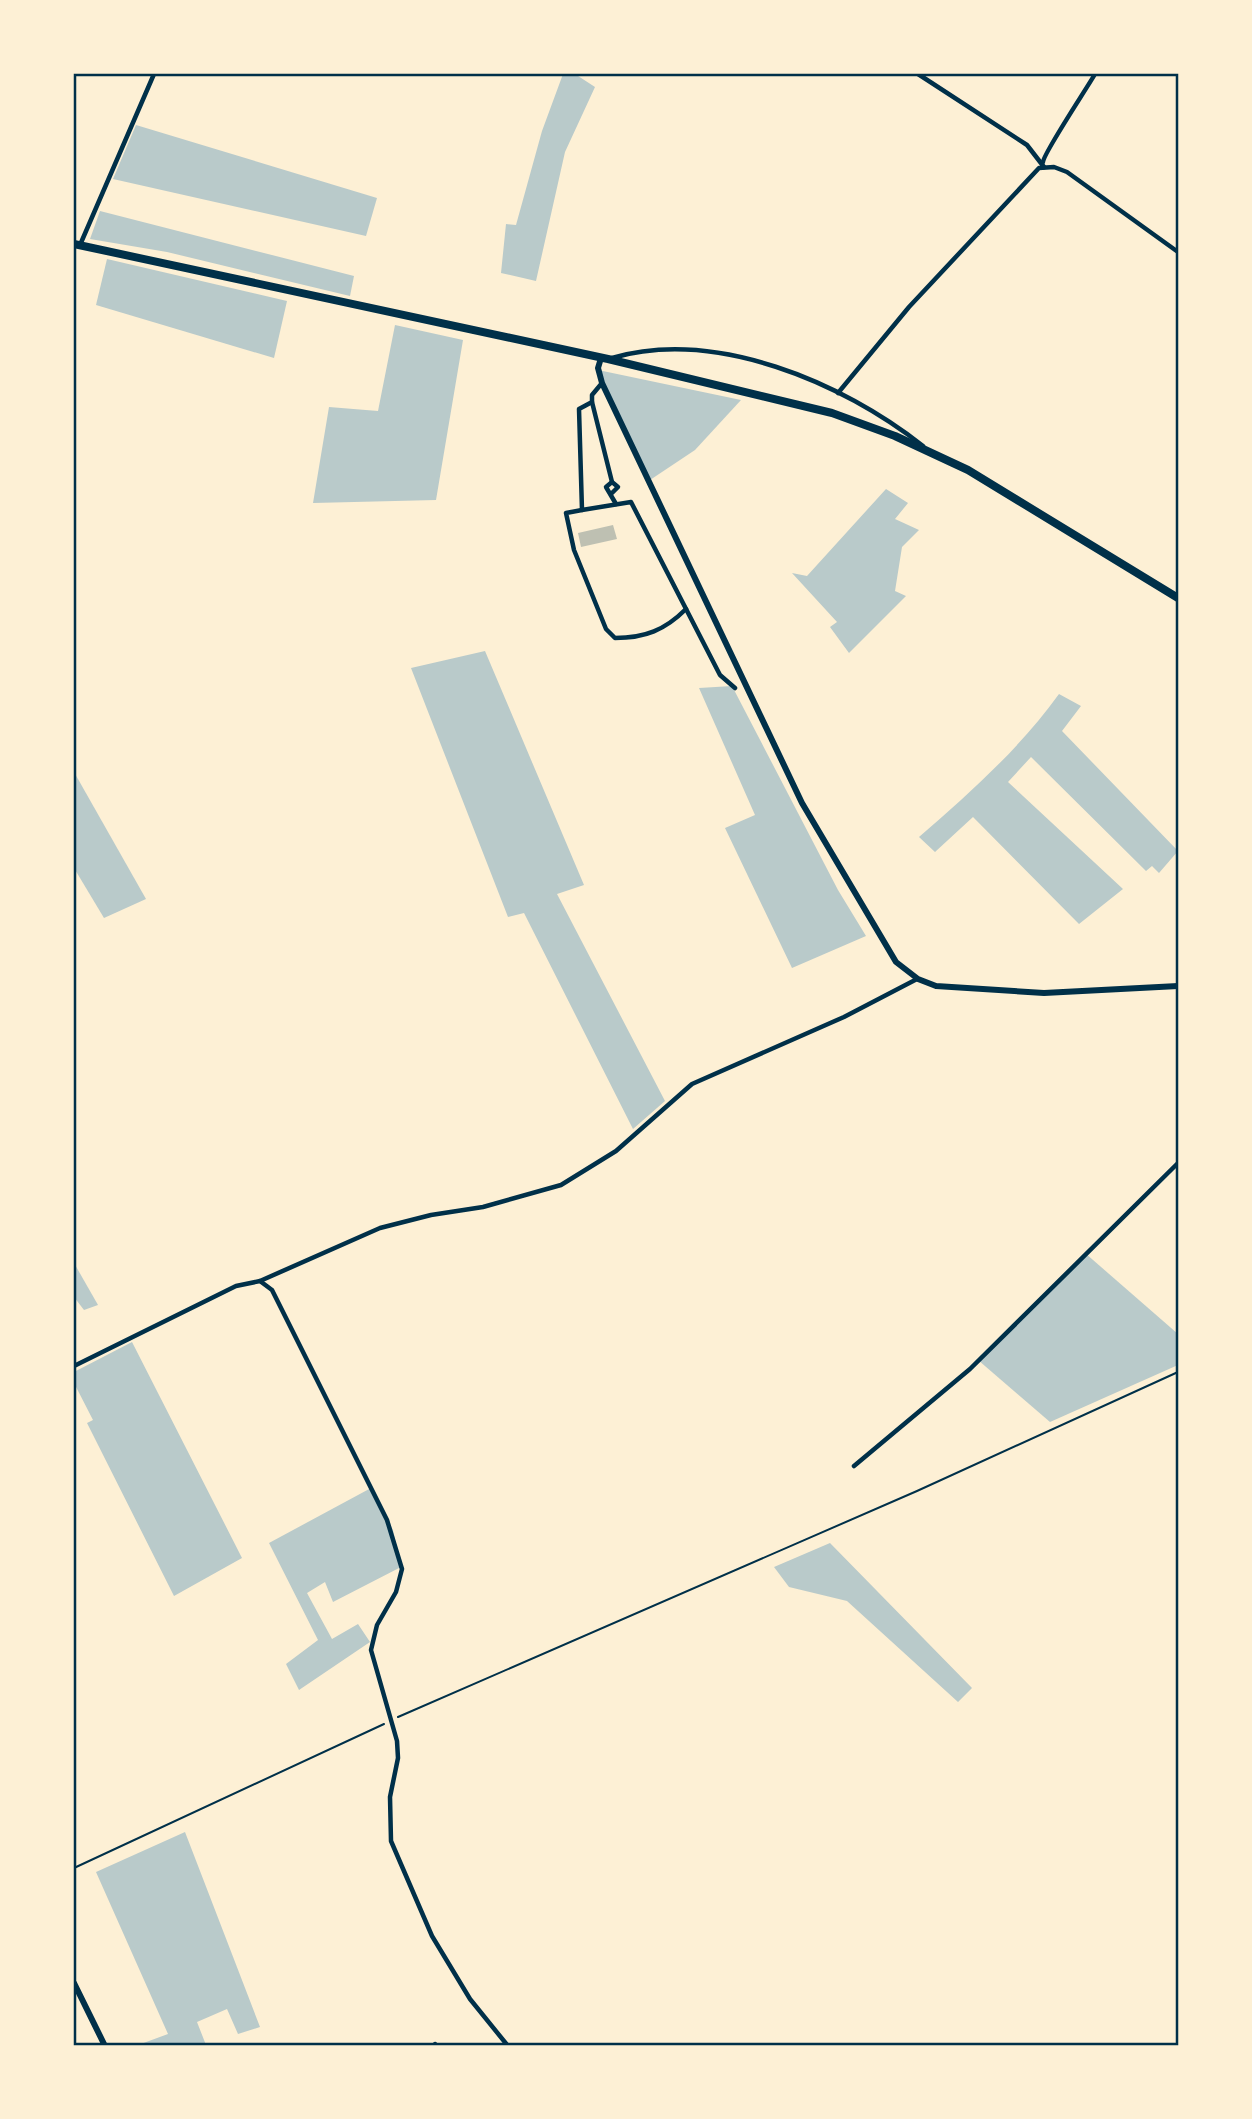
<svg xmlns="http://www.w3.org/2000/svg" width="1252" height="2119" font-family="'Asap Condensed',sans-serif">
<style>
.green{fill:#b9caca}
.building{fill:#bec0b2}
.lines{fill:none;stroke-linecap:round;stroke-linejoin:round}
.path{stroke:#003049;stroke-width:2}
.minor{stroke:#003049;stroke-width:4.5}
.tertiary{stroke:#003049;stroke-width:6}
.primary{stroke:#003049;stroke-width:8}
.neatline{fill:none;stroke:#003049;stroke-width:2.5}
</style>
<rect width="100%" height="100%" fill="#fdf0d5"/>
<g class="green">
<path d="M563,74H575L595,87L565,152L536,281L501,273L506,224L516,225L542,131Z"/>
<path d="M136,125L377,198L366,236L113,179Z"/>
<path d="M100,211L354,276L350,296L167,252L90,239Z"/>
<path d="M107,259L287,301L274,358L96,305Z"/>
<path d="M395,325L463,340L436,500L313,503L329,407L378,411Z"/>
<path d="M598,370L741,400L695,450L650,480Z"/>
<path d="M886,489L908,503L895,519L919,530L902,547L895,591L906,596L849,653L830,627L837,622L792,573L807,576Z"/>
<path d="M485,651L584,885L557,894L665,1101L633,1129L524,913L508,917L411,668Z"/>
<path d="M732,686L838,890L866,936L792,968L725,828L755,815L699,688Z"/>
<path d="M1059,694L1081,706L1062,731L1178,851L1159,873L1152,866L1146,871L1031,757L1008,782L1123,889L1079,924L973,817L935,852L919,837C970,793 1020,748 1059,694Z"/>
<path d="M74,772L146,899L104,918L74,868Z"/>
<path d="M1085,1253L1178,1334V1365L1050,1422L978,1360Z"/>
<path d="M74,1263L98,1305L84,1310L74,1297Z"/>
<path d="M132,1342L242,1558L174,1596L87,1423L93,1420L74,1383V1372Z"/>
<path d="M371,1488L393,1530L401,1567L333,1602L325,1582L307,1593L332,1639L358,1624L370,1642L299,1690L286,1664L318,1640L269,1543Z"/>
<path d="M830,1543L972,1688L958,1702L847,1601L789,1587L774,1567Z"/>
<path d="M185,1832L260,2027L238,2034L227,2009L197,2022L206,2045H138L168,2034L96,1872Z"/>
</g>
<path class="building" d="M613,525L617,539L581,547L578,533Z"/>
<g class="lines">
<g class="path">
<path d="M398,1717L917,1491L1178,1372"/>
<path d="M74,1868L384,1724"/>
</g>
<g class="minor">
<path d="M918,74L1027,145L1044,167"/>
<path d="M1043,162C1043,154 1087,88 1095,74"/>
<path d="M80,245L154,74"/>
<path d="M612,358C715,328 842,382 923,446"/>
<path d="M602,383L592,395V402L579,409L582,510L631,502L720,675L735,688"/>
<path d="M838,393L909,307L1039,168L1054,167L1067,172L1178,252"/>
<path d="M592,402L612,482L618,487L612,493"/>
<path d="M612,482L606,487L616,504"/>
<path d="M582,510L566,513L574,550L606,629L615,638C645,638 665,630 686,609"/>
<path d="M260,1281L380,1228L431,1215L483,1207L561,1185L616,1151L692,1084L844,1017L917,979"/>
<path d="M74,1366L236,1286L260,1281L272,1290L387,1520L402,1569L396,1592L377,1625L371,1650L397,1741L398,1758L390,1797L391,1841L432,1936L470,1999L508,2046"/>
<path d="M854,1466L970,1369L1178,1163"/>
<path d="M435,2044L436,2046"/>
</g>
<g class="tertiary">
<path d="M601,358L598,368L602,383L802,803L896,962L918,979L936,986L1044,993L1178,986"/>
<path d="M74,1983L105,2046"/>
</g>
<path class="primary" d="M74,244L608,359L832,413L895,436L968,470L1178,598"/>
</g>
<rect width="1252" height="2119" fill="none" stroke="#fdf0d5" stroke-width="150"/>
<rect x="75" y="75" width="1102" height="1969" class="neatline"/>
</svg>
